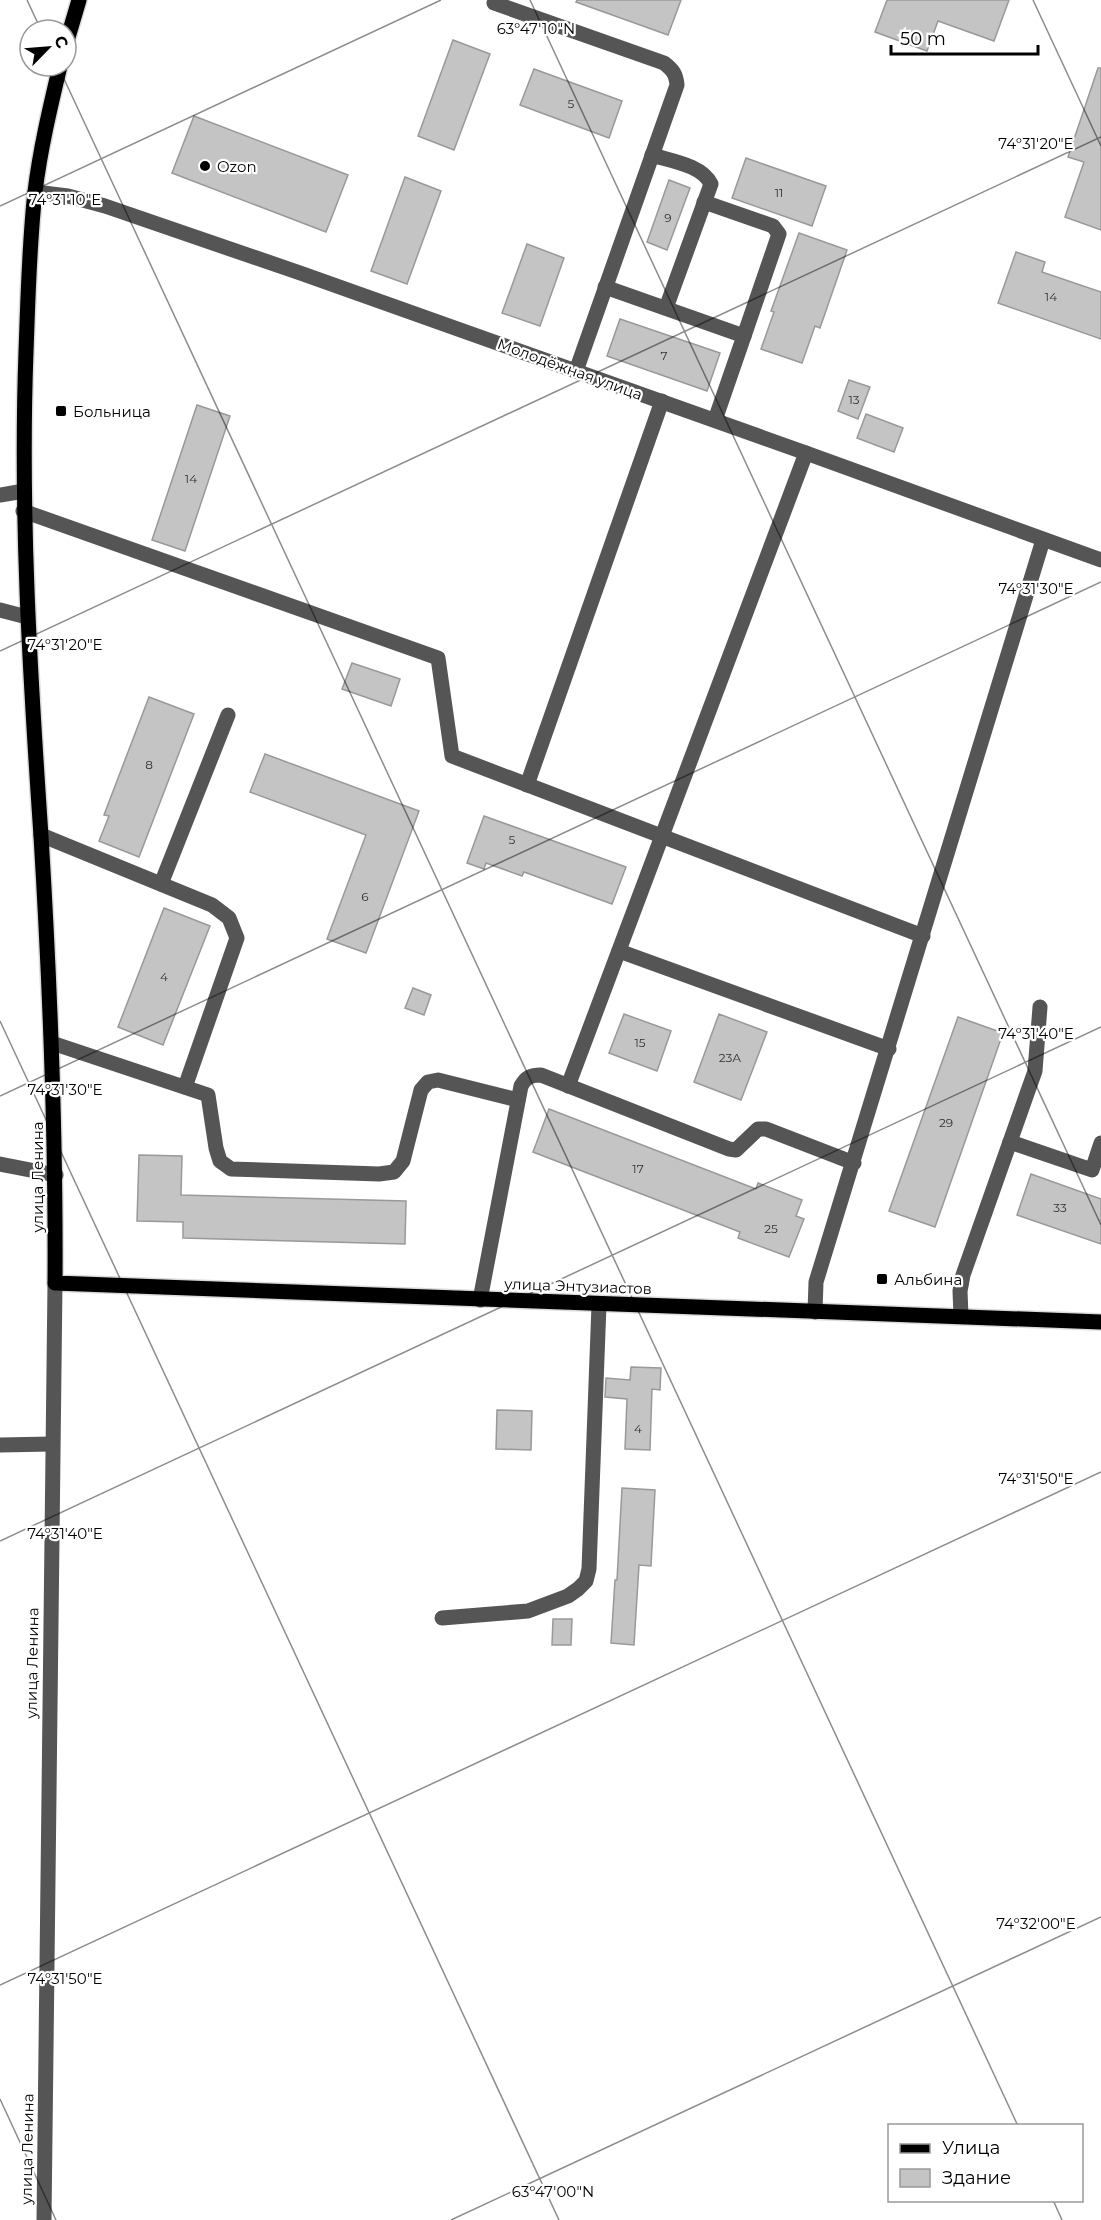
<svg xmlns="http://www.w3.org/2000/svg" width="1101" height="2220" font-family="Montserrat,sans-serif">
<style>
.building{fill:#c4c4c4;stroke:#999;stroke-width:1.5}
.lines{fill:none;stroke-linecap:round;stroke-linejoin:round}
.major-casing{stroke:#dbdbdb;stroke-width:18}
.minor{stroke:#555;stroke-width:15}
.major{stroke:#000;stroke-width:15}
.ticks{fill:none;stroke:#000;stroke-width:1.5;stroke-opacity:0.45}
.poi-dot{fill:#000;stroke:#fff;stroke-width:2}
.labels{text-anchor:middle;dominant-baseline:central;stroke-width:4.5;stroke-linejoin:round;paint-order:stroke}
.number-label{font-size:12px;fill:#313131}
.poi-label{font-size:15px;fill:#000;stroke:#fff;text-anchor:start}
.street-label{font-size:15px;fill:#000;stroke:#fff}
.ticks-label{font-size:15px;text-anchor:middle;fill:#000;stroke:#fff;stroke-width:4.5;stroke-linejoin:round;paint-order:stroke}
</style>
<rect width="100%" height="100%" fill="#fff"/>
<g class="building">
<path d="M577,0H681L668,35L576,2Z"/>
<path d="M887,0H1009L994,41L938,21L927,51L875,32Z"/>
<path d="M453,40L490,54L454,150L418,136Z"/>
<path d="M1098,68H1101V230L1065,217L1084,162L1068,157Z"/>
<path d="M534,69L622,101L609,138L520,105Z"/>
<path d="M194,116L348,175L326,232L172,173Z"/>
<path d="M746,158L826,186L812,226L732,198Z"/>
<path d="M405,177L441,191L407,284L371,271Z"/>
<path d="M669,180L690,188L667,250L647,242Z"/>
<path d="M799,233L847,250L820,328L815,326L802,363L761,349L774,312L771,311Z"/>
<path d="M527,244L564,258L540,326L502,313Z"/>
<path d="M1016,252L1045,262L1042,272L1101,292V339L998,303Z"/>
<path d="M620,319L720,353L707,391L607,356Z"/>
<path d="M849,380L870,387L858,419L838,411Z"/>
<path d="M197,405L230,416L185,551L152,540Z"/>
<path d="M866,414L903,428L894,452L857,438Z"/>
<path d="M352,663L400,679L391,706L342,689Z"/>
<path d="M149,697L194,714L139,857L99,841L109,816L104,815Z"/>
<path d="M265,754L419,811L366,953L327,939L366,835L250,792Z"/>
<path d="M484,816L626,867L612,904L524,872L522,876L486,863L484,869L467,863Z"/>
<path d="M164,908L210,926L163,1045L118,1027Z"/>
<path d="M413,988L431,995L424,1015L405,1008Z"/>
<path d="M624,1014L671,1031L657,1071L609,1053Z"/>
<path d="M719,1014L767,1032L741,1100L694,1082Z"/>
<path d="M958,1017L1003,1033L935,1227L889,1211Z"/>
<path d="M549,1109L756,1189L758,1183L802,1200L796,1216L804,1219L789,1257L738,1238L740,1232L533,1152Z"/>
<path d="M139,1155L182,1156L181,1195L406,1201L405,1244L183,1238V1222L137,1221Z"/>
<path d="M1031,1174L1101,1199V1244L1017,1215Z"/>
<path d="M631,1367L661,1368L660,1390L652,1389L650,1450L625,1449L627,1399L605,1397L606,1378L630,1380Z"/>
<path d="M497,1410L532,1411L531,1450L496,1449Z"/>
<path d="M622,1488L655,1490L651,1566L639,1565L634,1645L611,1643L615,1580H617Z"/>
<path d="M553,1619H572L571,1645H552Z"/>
</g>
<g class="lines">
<g class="major-casing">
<g id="major">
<path d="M66,44L79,0"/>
<path d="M60,66C50,108 40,150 35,192C29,245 28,299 26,352C20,513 30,674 41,836C50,985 56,1134 55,1283L1101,1322"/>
</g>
</g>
<g class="minor">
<path d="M494,3L664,63C673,70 676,74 677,85L576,371"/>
<path d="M652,155C671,161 702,165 711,184L666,308"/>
<path d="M35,192L68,196L105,206L303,274L806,453L1101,560"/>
<path d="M704,202L773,226L779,234L744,336"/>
<path d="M605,287L744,336L715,420"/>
<path d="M0,495L24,491"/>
<path d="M23,511L438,658L452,756L923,936"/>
<path d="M0,610L27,617"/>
<path d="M527,785L662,401"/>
<path d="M41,835L212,905L229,918L237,938L185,1087"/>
<path d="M161,884L228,715"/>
<path d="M619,951L889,1049"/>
<path d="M52,1043L208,1095L216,1148L220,1161L231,1169L379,1174L394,1172L403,1161L421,1090L428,1082L438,1080L518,1100"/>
<path d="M568,1086L806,453"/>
<path d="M1010,1142L1092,1170L1101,1143"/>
<path d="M0,1164L56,1175"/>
<path d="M480,1300L521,1086C526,1077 531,1075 541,1075L729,1149L736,1150L758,1129H766L854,1163"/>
<path d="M815,1312L816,1282L1043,540"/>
<path d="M961,1316L960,1291L963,1275L1035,1071L1040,1007"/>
<path d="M0,1445L52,1444"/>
<path d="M442,1618L528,1611L568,1596L578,1589L586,1581L589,1569L599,1305"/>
<path d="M44,2220L55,1283"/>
</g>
<use href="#major" class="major"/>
</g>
<path class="ticks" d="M27,0L41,30M530,0L1101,1225M1033,0L1101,146M58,66L1018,2126M0,206L441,0M0,651L1101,137M0,1021L559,2220M0,1096L1101,582M0,1541L1101,1027M0,1985L1101,1472M0,2099L56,2220M1053,2200L1062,2220M451,2220L1101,1917"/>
<g class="poi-dot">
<circle cx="205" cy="166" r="6"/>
<rect x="55" y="405" width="12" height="12" rx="3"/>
<rect x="876" y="1273" width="12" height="12" rx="3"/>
</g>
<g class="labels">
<g class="number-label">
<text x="571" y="103">5</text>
<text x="779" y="192">11</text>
<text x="668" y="217">9</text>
<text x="1051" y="296">14</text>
<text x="664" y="355">7</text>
<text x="854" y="399">13</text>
<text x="191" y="478">14</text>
<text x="149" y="764">8</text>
<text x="512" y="839">5</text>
<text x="365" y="896">6</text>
<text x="164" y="976">4</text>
<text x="640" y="1042">15</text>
<text x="730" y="1057">23А</text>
<text x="946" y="1122">29</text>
<text x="638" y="1168">17</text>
<text x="1060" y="1207">33</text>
<text x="771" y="1228">25</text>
<text x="638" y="1428">4</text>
</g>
<g class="poi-label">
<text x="217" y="166">Ozon</text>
<text x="73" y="411">Больница</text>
<text x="894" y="1279">Альбина</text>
</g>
<g class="street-label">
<text transform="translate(570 369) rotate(20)">Молодёжная улица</text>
<text transform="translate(37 1177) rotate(-90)">улица Ленина</text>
<text transform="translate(578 1286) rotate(2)">улица Энтузиастов</text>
<text transform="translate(32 1663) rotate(-89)">улица Ленина</text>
<text transform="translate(27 2149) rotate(-89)">улица Ленина</text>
</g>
</g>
<g class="ticks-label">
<text x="536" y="34">63°47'10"N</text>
<text x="1036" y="149">74°31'20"E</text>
<text x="65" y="205">74°31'10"E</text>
<text x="1036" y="594">74°31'30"E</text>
<text x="65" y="650">74°31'20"E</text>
<text x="1036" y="1039">74°31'40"E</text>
<text x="65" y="1095">74°31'30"E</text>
<text x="1036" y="1484">74°31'50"E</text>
<text x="65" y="1539">74°31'40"E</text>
<text x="1036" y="1929">74°32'00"E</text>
<text x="65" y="1984">74°31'50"E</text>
<text x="553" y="2197">63°47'00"N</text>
</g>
<rect x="888" y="2124" width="195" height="78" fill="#ffffff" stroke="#999999" stroke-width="1.5"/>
<rect x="900" y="2144" width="30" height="9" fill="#000000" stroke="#999999" stroke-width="1.5"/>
<text x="942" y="2154" font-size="18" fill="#000000">Улица</text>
<rect x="900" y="2169" width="30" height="18" fill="#c4c4c4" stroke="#999999" stroke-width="1.5"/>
<text x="942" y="2184" font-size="18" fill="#000000">Здание</text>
<g transform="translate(48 48) rotate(65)"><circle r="28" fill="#ffffff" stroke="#999999" stroke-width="1.5"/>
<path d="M0-4.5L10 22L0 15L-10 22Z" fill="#000000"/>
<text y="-9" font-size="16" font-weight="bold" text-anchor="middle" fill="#000000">С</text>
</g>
<path d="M891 45v9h147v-9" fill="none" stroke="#000000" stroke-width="3"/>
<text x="900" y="45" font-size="18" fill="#000000" stroke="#ffffff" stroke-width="4.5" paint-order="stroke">50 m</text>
</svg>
